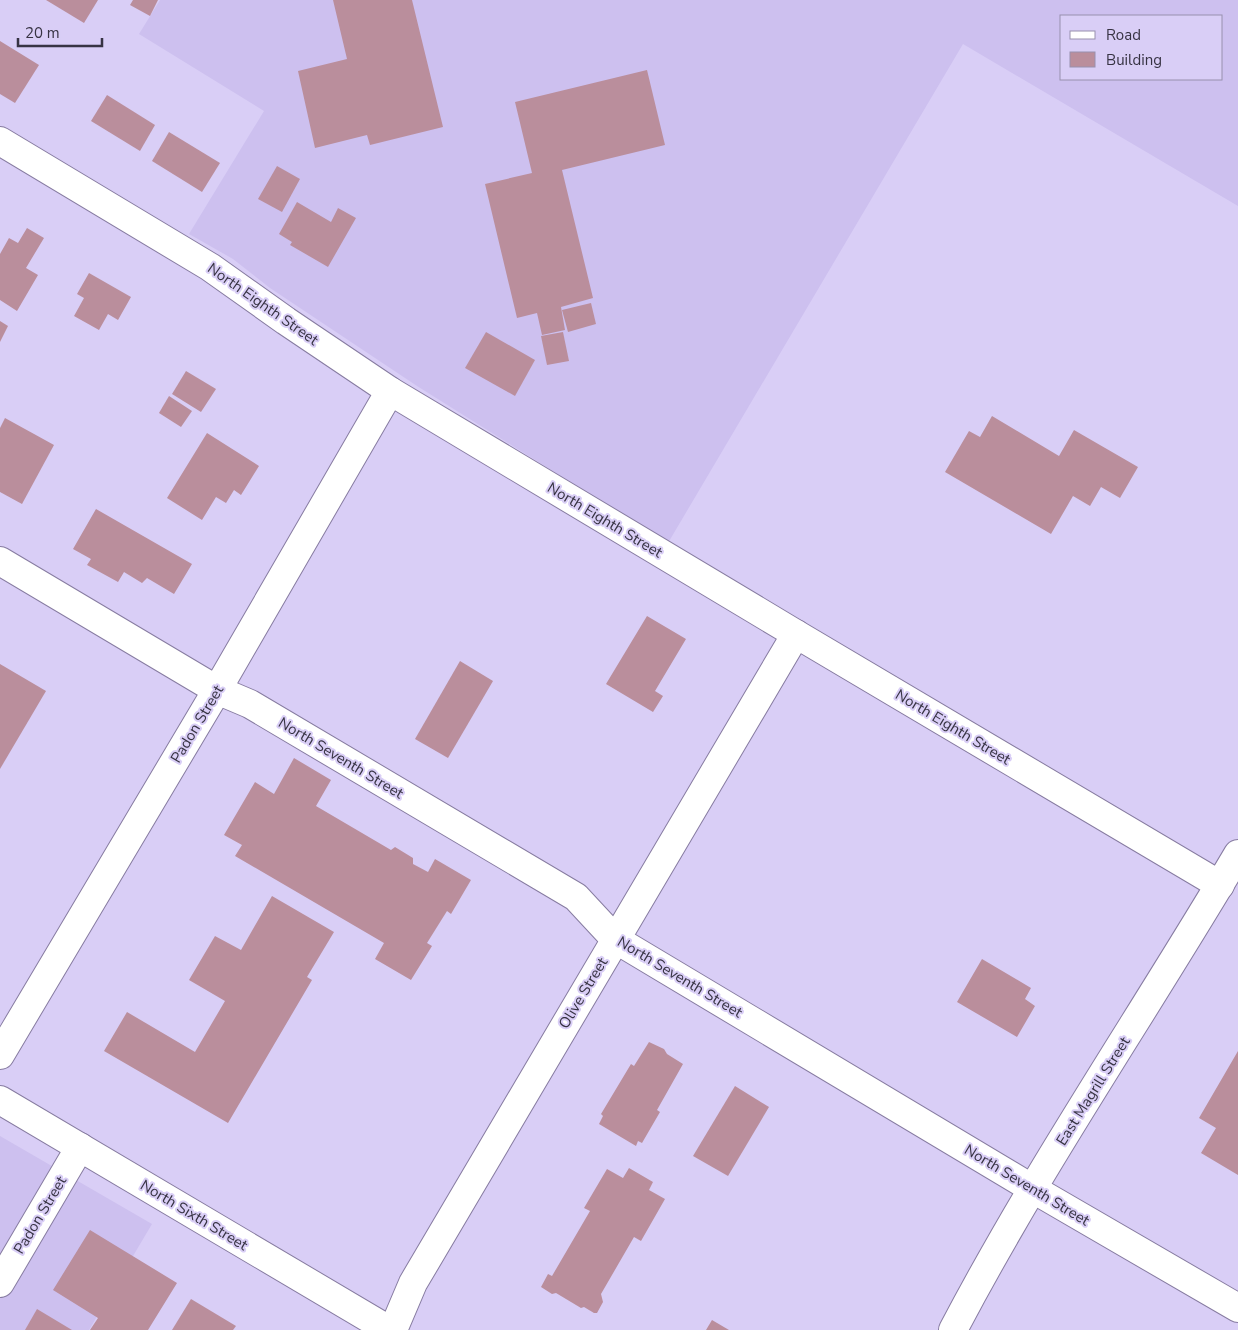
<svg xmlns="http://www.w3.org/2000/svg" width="1238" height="1330" font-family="'Nunito Sans',sans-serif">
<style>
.built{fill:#cdc0ef;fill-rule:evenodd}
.building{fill:#ba8e9c}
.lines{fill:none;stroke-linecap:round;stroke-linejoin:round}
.minor-casing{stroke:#877ca1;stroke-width:30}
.minor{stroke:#fff;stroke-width:28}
.labels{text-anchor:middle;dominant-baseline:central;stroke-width:4;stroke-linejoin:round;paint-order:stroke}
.street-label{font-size:15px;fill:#373343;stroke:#d9cef6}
</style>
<rect width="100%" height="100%" fill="#d9cef6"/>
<g class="built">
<path d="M160,0H1238V206L963,44L668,543L417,386L270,288L233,259L189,234L264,111L139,34ZM1062,16H1222V79H1062Z"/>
<path d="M0,1136L152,1224L89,1330H0Z"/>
</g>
<g class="building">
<path d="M46,0H98L84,23Z"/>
<path d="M133,0H158L150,16L130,5Z"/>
<path d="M333,0H412L443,127L370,145L367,135L315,148L298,71L347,59Z"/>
<path d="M0,41L39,65L15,103L0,94Z"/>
<path d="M647,70L665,145L562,170L593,298L561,307L565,330L542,335L537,313L517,318L485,184L532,173L515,102Z"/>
<path d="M107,95L155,125L140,151L91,121Z"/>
<path d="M169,132L220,163L202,192L152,161Z"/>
<path d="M277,166L300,179L282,212L258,199Z"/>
<path d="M297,202L331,222L338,208L356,218L328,267L290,245L292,242L279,234Z"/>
<path d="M27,228L44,238L26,268L38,275L17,311L0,300V254L9,238L18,243Z"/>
<path d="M89,273L131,297L118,320L108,314L99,330L74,316L84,298L77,294Z"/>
<path d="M591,303L596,324L568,332L562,310Z"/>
<path d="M0,321L8,326L0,342Z"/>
<path d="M486,332L535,360L515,396L465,368Z"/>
<path d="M563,332L569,361L547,365L541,336Z"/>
<path d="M186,371L216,389L201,412L172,394Z"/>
<path d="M169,396L192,411L181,427L159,413Z"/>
<path d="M992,416L1059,456L1074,430L1138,467L1120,498L1101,487L1090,506L1073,496L1051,534L945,472L969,431L980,437Z"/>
<path d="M5,418L54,445L22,504L0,492V428Z"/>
<path d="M207,433L259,466L241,495L234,490L226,503L216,497L202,520L167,498Z"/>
<path d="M96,509L192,564L174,594L147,578L142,583L124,572L118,582L87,565L91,559L73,549Z"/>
<path d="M647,616L686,639L655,691L663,696L653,712L606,684Z"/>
<path d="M460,661L493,681L448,758L415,739Z"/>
<path d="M0,664L46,691L0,769Z"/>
<path d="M294,758L331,780L316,806L391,850L395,847L413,858V864L428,872L435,859L471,880L451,914L447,911L427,943L432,946L411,980L375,959L384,943L235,856L242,845L224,835L255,782L274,794Z"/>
<path d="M272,896L334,932L307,977L312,980L228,1123L104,1051L127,1012L195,1052L225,1001L189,980L215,936L241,950Z"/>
<path d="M982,959L1031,988L1025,999L1035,1006L1017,1037L957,1002Z"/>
<path d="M649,1042L664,1049L667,1054L683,1064L657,1110L660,1112L642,1143L638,1141L636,1146L599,1124L603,1116L601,1114L631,1064L634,1066Z"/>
<path d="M1238,1051V1175L1201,1153L1216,1128L1199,1118Z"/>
<path d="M735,1086L769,1107L728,1176L693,1156Z"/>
<path d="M629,1168L653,1182L649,1190L665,1199L641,1241L634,1237L601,1294L603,1302L597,1313H594L584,1307L581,1308L556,1293L552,1294L541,1287L548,1274L552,1276L590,1211L584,1208L607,1169L623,1178Z"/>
<path d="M90,1230L177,1283L148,1330H90L98,1318L53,1290Z"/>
<path d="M191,1299L236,1326L233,1330H172Z"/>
<path d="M37,1309L72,1330H25Z"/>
<path d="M712,1320L729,1330H706Z"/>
</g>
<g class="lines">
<g class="minor-casing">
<g id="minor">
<path d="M0,141L210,267L286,321L390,391L796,634L1220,885"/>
<path d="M0,561L217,690L250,704L576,897L615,939L1033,1189L1238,1308"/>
<path d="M0,1055L217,690L390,391"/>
<path d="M0,1100L389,1330"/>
<path d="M0,1283L80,1147"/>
<path d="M393,1330L413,1283L796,634"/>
<path d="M953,1330C1039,1166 1144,1013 1238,854"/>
</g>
</g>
<use href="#minor" class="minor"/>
</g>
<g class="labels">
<g class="street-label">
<text transform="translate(263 304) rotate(35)">North Eighth Street</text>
<text transform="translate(605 520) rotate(31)">North Eighth Street</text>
<text transform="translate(197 724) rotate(-59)">Padon Street</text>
<text transform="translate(953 727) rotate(31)">North Eighth Street</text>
<text transform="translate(341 758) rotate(31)">North Seventh Street</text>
<text transform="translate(680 977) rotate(31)">North Seventh Street</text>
<text transform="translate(583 993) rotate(-59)">Olive Street</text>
<text transform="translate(1093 1091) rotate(-58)">East Magrill Street</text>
<text transform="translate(1027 1185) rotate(31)">North Seventh Street</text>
<text transform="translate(40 1215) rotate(-59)">Padon Street</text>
<text transform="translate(194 1215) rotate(31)">North Sixth Street</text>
</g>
</g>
<rect x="1060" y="15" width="162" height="65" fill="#d9cef6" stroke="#9890ae"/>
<rect x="1070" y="31" width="25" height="8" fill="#ffffff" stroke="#9890ae"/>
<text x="1106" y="40" font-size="15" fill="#373343">Road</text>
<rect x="1070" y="52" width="25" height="15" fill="#ba8e9c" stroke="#9890ae"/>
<text x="1106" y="65" font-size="15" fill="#373343">Building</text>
<path d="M18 38v8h84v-8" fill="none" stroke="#373343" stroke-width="2.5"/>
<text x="25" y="38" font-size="15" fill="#373343" stroke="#d9cef6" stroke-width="4" paint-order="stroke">20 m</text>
</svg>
